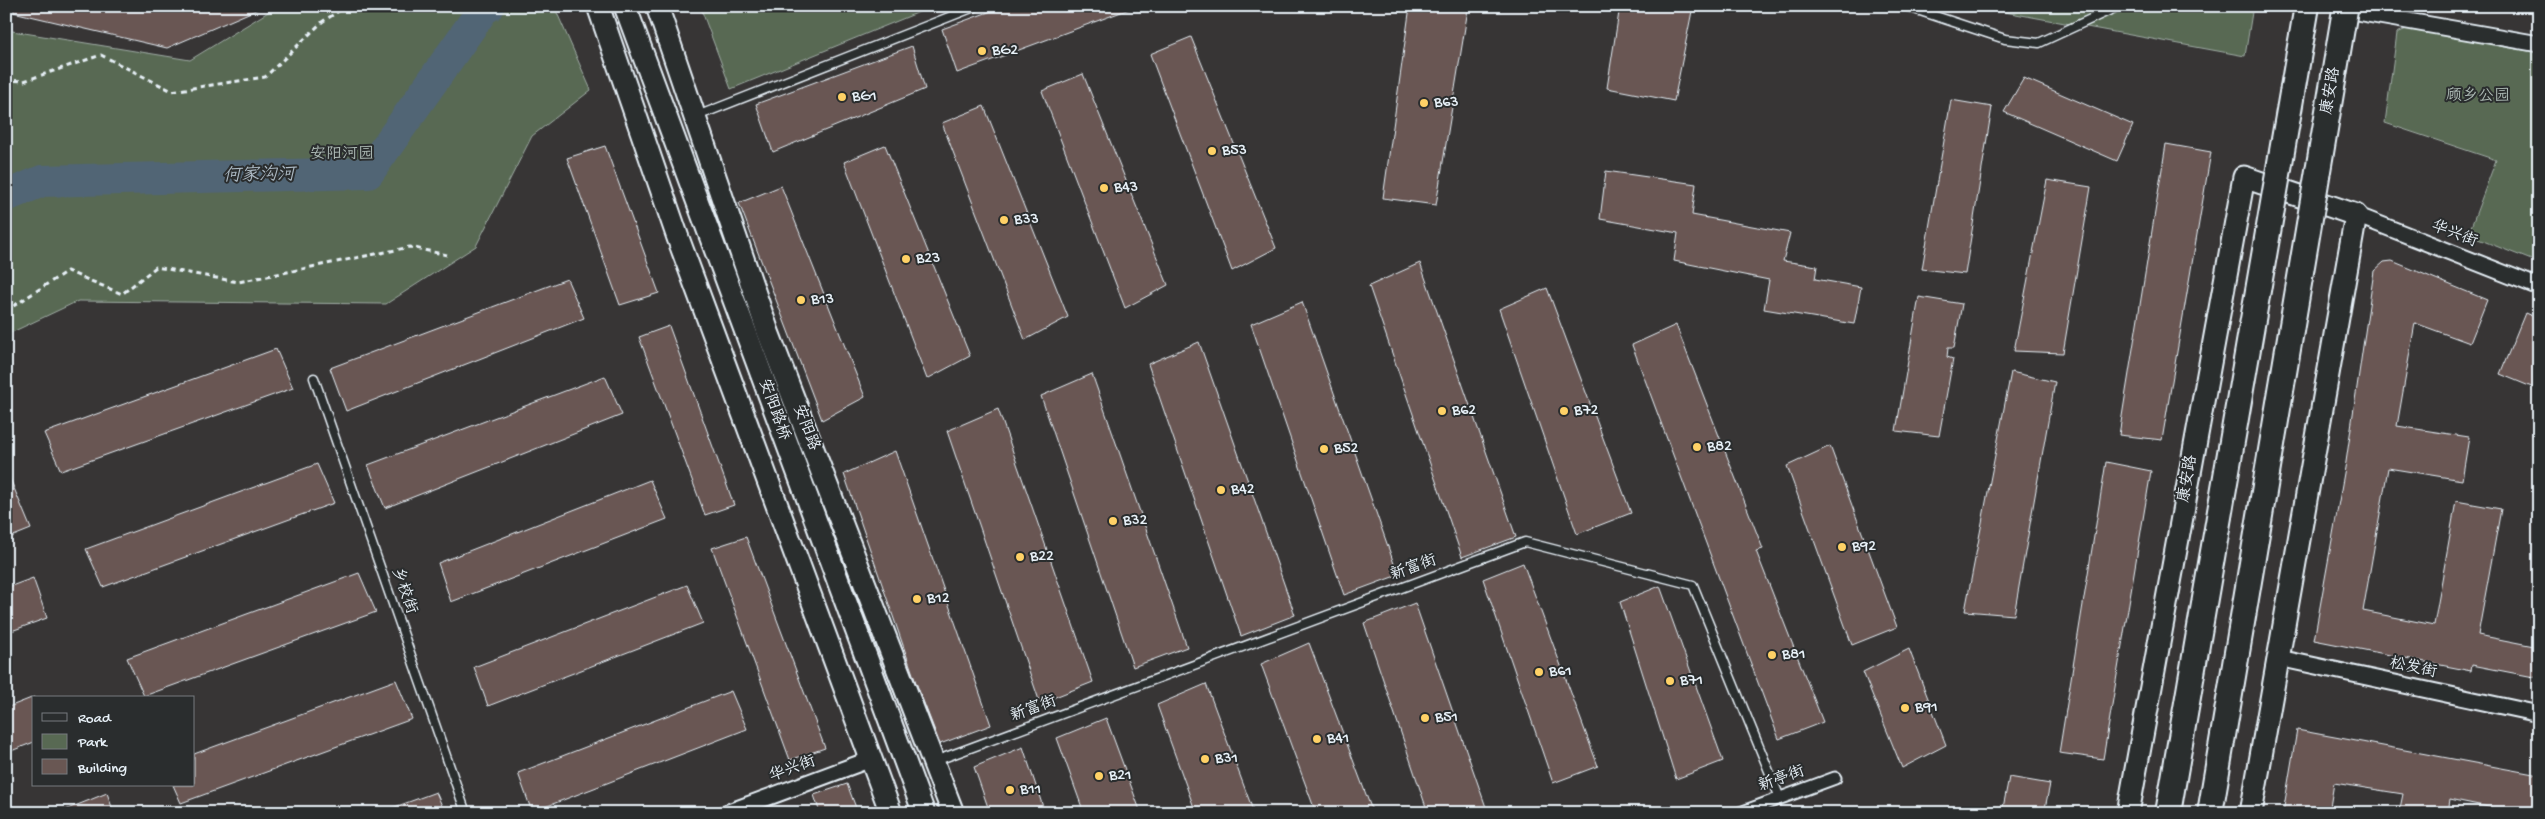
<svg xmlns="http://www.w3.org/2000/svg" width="2545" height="819" font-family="'Gochi Hand','LXGW WenKai TC',sans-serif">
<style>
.green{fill:#586953;stroke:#a0ada6}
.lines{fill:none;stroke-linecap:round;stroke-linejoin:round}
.river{stroke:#516574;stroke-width:32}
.building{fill:#695753;stroke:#e8f1f8}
.service-casing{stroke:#e8f1f8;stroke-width:11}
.pedestrian-casing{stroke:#e8f1f8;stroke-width:15}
.minor-casing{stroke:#e8f1f8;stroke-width:19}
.secondary-casing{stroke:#e8f1f8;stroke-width:25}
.path{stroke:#e8f1f8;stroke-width:3;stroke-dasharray:5 4;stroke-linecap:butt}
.service{stroke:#2a2d2e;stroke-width:8}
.pedestrian{stroke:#2a2d2e;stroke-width:11}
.minor{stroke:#2a2d2e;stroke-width:15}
.secondary{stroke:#2a2d2e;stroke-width:21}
.primary-bridge-casing{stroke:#e8f1f8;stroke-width:28;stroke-linecap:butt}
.primary-bridge{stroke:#2a2d2e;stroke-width:24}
.poi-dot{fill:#ffd166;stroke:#2a2d2e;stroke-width:2}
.labels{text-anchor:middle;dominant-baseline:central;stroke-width:4;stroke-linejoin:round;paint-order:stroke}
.poi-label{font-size:16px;fill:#e8f1f8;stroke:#2a2d2e;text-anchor:start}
.street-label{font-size:16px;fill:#e8f1f8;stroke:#2a2d2e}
.park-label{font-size:16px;fill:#aebbb6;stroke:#2a2d2e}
.water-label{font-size:18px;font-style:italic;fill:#acb9c3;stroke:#2a2d2e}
</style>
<rect width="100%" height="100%" fill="#373535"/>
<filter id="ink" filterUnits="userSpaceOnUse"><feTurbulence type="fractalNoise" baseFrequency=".02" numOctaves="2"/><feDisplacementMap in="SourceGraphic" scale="10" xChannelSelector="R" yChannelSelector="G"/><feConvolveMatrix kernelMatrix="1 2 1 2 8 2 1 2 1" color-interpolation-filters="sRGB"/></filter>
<g filter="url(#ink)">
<g class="green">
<path d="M278,6H554L591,90L532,136L476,246L386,304L78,301L6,335V30L190,60Z"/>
<path d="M700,6H934L731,89Z"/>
<path d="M1972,6H2253L2245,56Z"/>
<path d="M2409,28L2539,53V263L2468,235L2496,160L2385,123L2397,33Z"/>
</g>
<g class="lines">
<path class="river" d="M6,196L42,181L368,173L484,8L489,6"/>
</g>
<g class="building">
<path d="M14,6H265L167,48L13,12Z"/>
<path d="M1005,6H1132V8L957,73L942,29Z"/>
<path d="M1410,6H1452L1468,9L1436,205L1383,198Z"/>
<path d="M1620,6H1693L1674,101L1607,88Z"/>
<path d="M1191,37L1276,248L1232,271L1150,54Z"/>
<path d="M912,46L925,89L773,152L756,104Z"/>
<path d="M1083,74L1168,285L1125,308L1042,91Z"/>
<path d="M2024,78L2133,125L2117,161L2004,112Z"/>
<path d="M1951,100L1992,107L1965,274L1922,269Z"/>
<path d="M984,106L1068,317L1025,340L942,123Z"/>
<path d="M2166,144L2211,152L2162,440L2119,435Z"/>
<path d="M885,145L970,356L927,379L844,162Z"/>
<path d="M605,146L659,293L620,305L567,158Z"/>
<path d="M1606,171L1696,184L1692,215L1790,233L1783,261L1817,266L1815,279L1861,287L1854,324L1764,309L1769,280L1674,261L1678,233L1600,219Z"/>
<path d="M2047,180L2091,187L2063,353L2014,351Z"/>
<path d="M781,186L865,397L822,420L739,203Z"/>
<path d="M2392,261L2487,300L2470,343L2415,323L2397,426L2469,437L2462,480L2388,468L2363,611L2434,625L2456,501L2501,509L2478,635L2539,647V678L2472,665L2471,671L2314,640L2346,462L2374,271L2384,262Z"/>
<path d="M1420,263L1516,537L1462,557L1369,286Z"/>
<path d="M567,279L584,318L346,411L330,368Z"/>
<path d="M1547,288L1631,513L1577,534L1499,309Z"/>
<path d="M1919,297L1962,304L1954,348H1948L1947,357L1953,359L1939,436L1896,431Z"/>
<path d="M1302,302L1398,575L1344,595L1251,324Z"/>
<path d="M2525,313L2539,319V390L2500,374Z"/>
<path d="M1676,325L1763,549L1756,551L1823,722L1779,739L1632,345Z"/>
<path d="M669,326L734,505L705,515L639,337Z"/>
<path d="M1199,342L1295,615L1241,636L1148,364Z"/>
<path d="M276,349L293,388L61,471L44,433Z"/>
<path d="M2011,372L2055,382L2014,615L1965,611Z"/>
<path d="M1092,374L1187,647L1133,667L1041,396Z"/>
<path d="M605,376L622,415L385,508L368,465Z"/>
<path d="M998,409L1093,682L1040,703L947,431Z"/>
<path d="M1830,446L1897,627L1852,645L1787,466Z"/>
<path d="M895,451L991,725L940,744L915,680L844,474Z"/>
<path d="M2106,462L2151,471L2103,759L2059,753Z"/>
<path d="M317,464L334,503L103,587L86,549Z"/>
<path d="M6,469L31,529L6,539Z"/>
<path d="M650,480L667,519L451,602L438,563Z"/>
<path d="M746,537L825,748L790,760L712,548Z"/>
<path d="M1523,563L1598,766L1553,783L1483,579Z"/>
<path d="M359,573L376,612L144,696L127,658Z"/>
<path d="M33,578L47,618L6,633V588Z"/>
<path d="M687,585L703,623L488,706L474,667Z"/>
<path d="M1660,586L1723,761L1676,779L1620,602Z"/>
<path d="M1415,603L1488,813H1428L1364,623Z"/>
<path d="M1309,643L1373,813H1316L1261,664Z"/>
<path d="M1909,649L1946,745L1902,768L1863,672Z"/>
<path d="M396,680L412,719L181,803L173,785H194V754Z"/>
<path d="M1206,684L1254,813H1196L1157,705Z"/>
<path d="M731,691L747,729L532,812L518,773Z"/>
<path d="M34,697V742L6,753V708Z"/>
<path d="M1106,718L1141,813H1084L1057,738Z"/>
<path d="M2297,730L2539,775V813H2517L2450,799L2448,813H2399L2403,794L2334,783L2329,813H2283Z"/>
<path d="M1023,747L1045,813H990L974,767Z"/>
<path d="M2009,777L2050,784L2044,813H2002Z"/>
<path d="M847,784L858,813H820L814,795Z"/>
<path d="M436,792L445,813H385L384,811Z"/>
<path d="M107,793L114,813H60V812Z"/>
</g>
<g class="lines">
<g class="service-casing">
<g id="service">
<path d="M1905,6L2005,39L2039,43L2119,6"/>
<path d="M697,116L977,6"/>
<path d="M314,378L466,813"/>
<path d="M935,761L1525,542L1693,585L1780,798"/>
</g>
</g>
<g class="pedestrian-casing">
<path id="pedestrian" d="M1740,813L1835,778"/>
</g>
<g class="minor-casing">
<g id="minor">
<path d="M2345,10L2539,44"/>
<path d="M2356,215L2539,287"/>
<path d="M2279,658L2539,714"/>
<path d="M726,813L871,759"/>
</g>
</g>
<g class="secondary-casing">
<g id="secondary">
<path d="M598,6L678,238L891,813"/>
<path d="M625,6L924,813"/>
<path d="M657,6L768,332L953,813"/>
<path d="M2128,813L2244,177L2356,215L2251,813"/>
</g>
</g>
<g class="path">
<path d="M6,80L24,81L101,55L172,91L265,77L322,22L346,6"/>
<path d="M6,311L67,271L122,294L156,267L238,282L410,247L447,255"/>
</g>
<use href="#service" class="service"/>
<use href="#pedestrian" class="pedestrian"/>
<use href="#minor" class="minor"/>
<use href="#secondary" class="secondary"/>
<g class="primary-bridge-casing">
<g id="primary-bridge">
<path d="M2168,813L2307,6"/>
<path d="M2210,813L2345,10"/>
</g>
</g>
<use href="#primary-bridge" class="primary-bridge"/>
</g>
</g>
<g class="poi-dot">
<circle cx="982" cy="51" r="5"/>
<circle cx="842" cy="97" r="5"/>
<circle cx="1424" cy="103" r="5"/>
<circle cx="1212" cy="151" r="5"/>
<circle cx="1104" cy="188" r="5"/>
<circle cx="1004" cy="220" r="5"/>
<circle cx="906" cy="259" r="5"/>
<circle cx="801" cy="300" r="5"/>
<circle cx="1442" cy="411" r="5"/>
<circle cx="1564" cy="411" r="5"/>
<circle cx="1697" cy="447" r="5"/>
<circle cx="1324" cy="449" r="5"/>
<circle cx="1221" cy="490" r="5"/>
<circle cx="1113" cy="521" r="5"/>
<circle cx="1842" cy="547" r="5"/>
<circle cx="1020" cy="557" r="5"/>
<circle cx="917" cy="599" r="5"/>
<circle cx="1772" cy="655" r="5"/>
<circle cx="1539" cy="672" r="5"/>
<circle cx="1670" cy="681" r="5"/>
<circle cx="1905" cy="708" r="5"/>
<circle cx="1425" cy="718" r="5"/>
<circle cx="1317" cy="739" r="5"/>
<circle cx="1205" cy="759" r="5"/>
<circle cx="1099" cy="776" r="5"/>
<circle cx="1010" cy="790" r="5"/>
</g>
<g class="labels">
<g class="poi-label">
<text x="992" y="51">BG2</text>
<text x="852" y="97">BG1</text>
<text x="1434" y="103">B63</text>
<text x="1222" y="151">B53</text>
<text x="1114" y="188">B43</text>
<text x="1014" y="220">B33</text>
<text x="916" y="259">B23</text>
<text x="811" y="300">B13</text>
<text x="1452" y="411">B62</text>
<text x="1574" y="411">B72</text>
<text x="1707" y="447">B82</text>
<text x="1334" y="449">B52</text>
<text x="1231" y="490">B42</text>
<text x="1123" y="521">B32</text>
<text x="1852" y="547">B92</text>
<text x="1030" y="557">B22</text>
<text x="927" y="599">B12</text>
<text x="1782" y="655">B81</text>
<text x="1549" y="672">B61</text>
<text x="1680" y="681">B71</text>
<text x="1915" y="708">B91</text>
<text x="1435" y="718">B51</text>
<text x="1327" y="739">B41</text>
<text x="1215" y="759">B31</text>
<text x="1109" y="776">B21</text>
<text x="1020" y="790">B11</text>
</g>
<g class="street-label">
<text transform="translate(2332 91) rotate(-80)">康安路</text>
<text transform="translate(2454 235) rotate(21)">华兴街</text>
<text transform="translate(773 410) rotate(70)">安阳路桥</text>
<text transform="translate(805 428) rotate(69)">安阳路</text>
<text transform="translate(2189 479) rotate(-80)">康安路</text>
<text transform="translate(1414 569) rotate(-20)">新富街</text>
<text transform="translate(403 591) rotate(71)">乡校街</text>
<text transform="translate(2413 669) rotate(12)">松发街</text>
<text transform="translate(1034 710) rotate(-20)">新富街</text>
<text transform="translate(793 770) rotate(-20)">华兴街</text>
<text transform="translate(1782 780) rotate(-20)">新亭街</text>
</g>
<g class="park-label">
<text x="2478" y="97">顾乡公园</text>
<text x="342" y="155">安阳河园</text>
</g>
<g class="water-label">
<text transform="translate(259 176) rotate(-1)">何家沟河</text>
</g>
</g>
<rect width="2545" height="819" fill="none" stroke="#2a2d2e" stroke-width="25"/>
<rect x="12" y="12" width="2520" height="794" fill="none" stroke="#e8f1f8" stroke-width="2" filter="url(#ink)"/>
<rect x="32" y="696" width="162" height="90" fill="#2a2d2e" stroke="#767b7f"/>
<rect x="42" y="713" width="25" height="8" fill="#2a2d2e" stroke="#767b7f"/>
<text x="78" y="722" font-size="15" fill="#e8f1f8">Road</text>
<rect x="42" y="734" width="25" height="15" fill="#586953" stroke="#767b7f"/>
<text x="78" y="746" font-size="15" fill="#e8f1f8">Park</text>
<rect x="42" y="759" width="25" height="15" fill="#695753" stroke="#767b7f"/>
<text x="78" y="772" font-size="15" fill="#e8f1f8">Building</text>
</svg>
